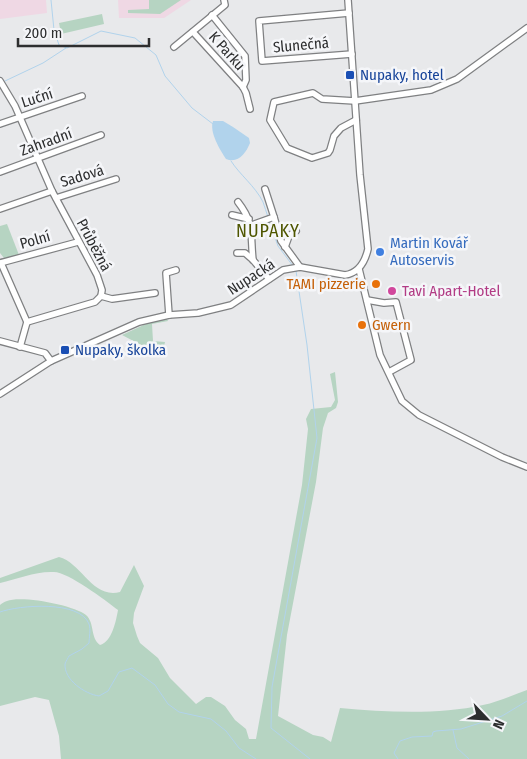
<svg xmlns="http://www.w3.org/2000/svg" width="527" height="759" font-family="'Fira Sans Condensed',sans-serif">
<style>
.industrial{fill:#efd8e4}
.green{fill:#b6d4c2}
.water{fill:#b1d3ec}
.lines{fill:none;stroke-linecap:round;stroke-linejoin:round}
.stream{stroke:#b1d3ec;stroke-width:1}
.minor-casing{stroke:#7f8082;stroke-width:8}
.minor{stroke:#fff;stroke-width:5.5}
.transit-dot{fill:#1a4fb4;stroke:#f5f6f9;stroke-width:2}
.shop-dot{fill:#3f7fe0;stroke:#f5f6f9;stroke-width:2}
.food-dot{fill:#e8710a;stroke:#f5f6f9;stroke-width:2}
.hotel-dot{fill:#d1479c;stroke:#f5f6f9;stroke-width:2}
.labels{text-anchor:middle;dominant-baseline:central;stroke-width:5;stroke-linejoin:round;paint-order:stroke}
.street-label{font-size:15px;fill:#2d2e2f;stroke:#f5f6f9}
.transit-label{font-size:15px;fill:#164399;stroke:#f5f6f9;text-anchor:start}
.shop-label{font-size:15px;fill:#366cbe;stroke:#f5f6f9;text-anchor:start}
.food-label{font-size:15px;fill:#c56008;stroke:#f5f6f9;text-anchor:end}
.hotel-label{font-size:15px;fill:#b23c85;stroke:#f5f6f9;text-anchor:start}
.quarter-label{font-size:18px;letter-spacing:1px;fill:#4e5600;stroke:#f5f6f9}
</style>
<rect width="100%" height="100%" fill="#e8e9eb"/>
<g class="industrial">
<path d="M0,0H46L47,13L0,19Z"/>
<path d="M118,0H191L164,18H119Z"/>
</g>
<g class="green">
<path d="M149,0H181L160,14L128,13V10L149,9Z"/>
<path d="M102,14L104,24L61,34L59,23Z"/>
<path d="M7,224L19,255L4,258L0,253V226Z"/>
<path d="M167,319L168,321L152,324L153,341L165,342L162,356L122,335L148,323Z"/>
<path d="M335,372L338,402L336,408L328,413L323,428L316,482L287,635L278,716L313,735L323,737L331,742L340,708C385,712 439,715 483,705C498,702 513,695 527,690V759H61L59,736L49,700L35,697L0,706V605C2,603 4,602 7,601C21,595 74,605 86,615C95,623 90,638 100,645C112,642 116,621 118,610C105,600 68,572 54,572C36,571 17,579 0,583V578L59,557C82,563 92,599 120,592L134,565L144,586L134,613L133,623L137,636L140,643L158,658L170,678L196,704L206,697H211L225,706L235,720L246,729L249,739H256L302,485L308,429L306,419L311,409L331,407L335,400L330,374Z"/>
</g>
<path class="water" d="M213,121H223L233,127L249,138L250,143C246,153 238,164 226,159C220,150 209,132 213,121Z"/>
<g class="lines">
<g class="stream">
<path d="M51,0L54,30L59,45L67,48L101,31L135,38L156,55L165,76L192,108L213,124"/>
<path d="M5,81L43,63L66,48"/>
<path d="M231,161C240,175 255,186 263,202C265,207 266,212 268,217"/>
<path d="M269,221L278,246L293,266"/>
<path d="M296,271L307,345L317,438L272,687L271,728L310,759"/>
<path d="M0,612C19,605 80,600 89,624C91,629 89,638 89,643L82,649L69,656C68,658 66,661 65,664C64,680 85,694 99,696L108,691L119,672L132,668L155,685L168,704L179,712L211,719L226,731L239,748L256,759"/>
<path d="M453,730L457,748L469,759"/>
<path d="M398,759L394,753L400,741L412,737L432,736L433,732L436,731L461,729L502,716L527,701"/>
</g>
<g class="minor-casing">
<g id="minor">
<path d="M349,13L259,21L262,61L352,54"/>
<path d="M212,15L245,56L246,80L243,87"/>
<path d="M193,32L243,87L246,93L250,109"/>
<path d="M174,47L225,5L224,0"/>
<path d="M0,81L15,106L52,191L97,275L102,290L101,296L95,302L27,322"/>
<path d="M356,120L341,128L334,136L330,150L328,153L312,158L287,148L270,120L274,102L313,93L322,99L355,101L431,90L457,79L527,28"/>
<path d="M0,124L82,96"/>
<path d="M0,172L101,135"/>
<path d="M265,189L274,217"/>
<path d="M56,198L116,179"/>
<path d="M238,202C255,224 250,234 253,260"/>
<path d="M0,209L52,191"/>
<path d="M232,215L249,219"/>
<path d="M252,225L274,217L281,241L300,267"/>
<path d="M285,247L289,236L296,231"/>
<path d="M237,253H245L253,260L269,279"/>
<path d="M0,263L78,242"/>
<path d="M1,263L27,322"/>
<path d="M359,269L380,355L402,401L419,415L502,457L527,467"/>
<path d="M101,296L112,299L155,293"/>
<path d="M367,300L384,303L396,302L411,360L389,372"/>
<path d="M169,315L166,273L176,270"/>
<path d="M0,341L45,353L51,361"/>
<path d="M20,347L27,322"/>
<path d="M0,394L51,361L139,322L169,315L198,313L231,305L283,270L300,267L345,275C359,273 365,262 368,249L360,175L348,0"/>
</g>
</g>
<use href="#minor" class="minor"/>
</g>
<g class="transit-dot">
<rect x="345" y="70" width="10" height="10" rx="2.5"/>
<rect x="60" y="345" width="10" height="10" rx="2.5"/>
</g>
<circle class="shop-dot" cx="380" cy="252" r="5"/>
<g class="food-dot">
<circle cx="376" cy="284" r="5"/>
<circle cx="362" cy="325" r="5"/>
</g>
<circle class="hotel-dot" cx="392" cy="291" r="5"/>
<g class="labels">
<g class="street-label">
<text transform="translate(301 45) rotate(-5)">Slunečná</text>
<text transform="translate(227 51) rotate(48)">K Parku</text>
<text transform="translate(37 98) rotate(-18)">Luční</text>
<text transform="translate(46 142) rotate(-20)">Zahradní</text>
<text transform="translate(82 176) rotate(-17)">Sadová</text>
<text transform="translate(35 240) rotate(-16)">Polní</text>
<text transform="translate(94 245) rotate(62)">Průběžná</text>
<text transform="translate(251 277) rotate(-33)">Nupacká</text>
</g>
<g class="transit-label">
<text x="360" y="75">Nupaky, hotel</text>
<text x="75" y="350">Nupaky, školka</text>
</g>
<g class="shop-label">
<text x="390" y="243">Martin Kovář<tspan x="390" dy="17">Autoservis</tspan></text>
</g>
<g class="food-label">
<text x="366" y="284">TAMI pizzerie</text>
<text x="372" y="325" text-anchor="start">Gwern</text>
</g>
<g class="hotel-label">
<text x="402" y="291">Tavi Apart-Hotel</text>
</g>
<g class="quarter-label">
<text x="268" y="231">NUPAKY</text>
</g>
</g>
<g transform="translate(487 719) rotate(115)" stroke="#f5f6f9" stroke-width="4" paint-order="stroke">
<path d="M0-4L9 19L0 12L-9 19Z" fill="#2d2e2f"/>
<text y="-8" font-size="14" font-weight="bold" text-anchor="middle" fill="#2d2e2f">N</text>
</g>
<path d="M18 38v8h131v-8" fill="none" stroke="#2d2e2f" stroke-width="2.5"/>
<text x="25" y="38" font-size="15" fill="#2d2e2f" stroke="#f5f6f9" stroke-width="4" paint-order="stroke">200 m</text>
</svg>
